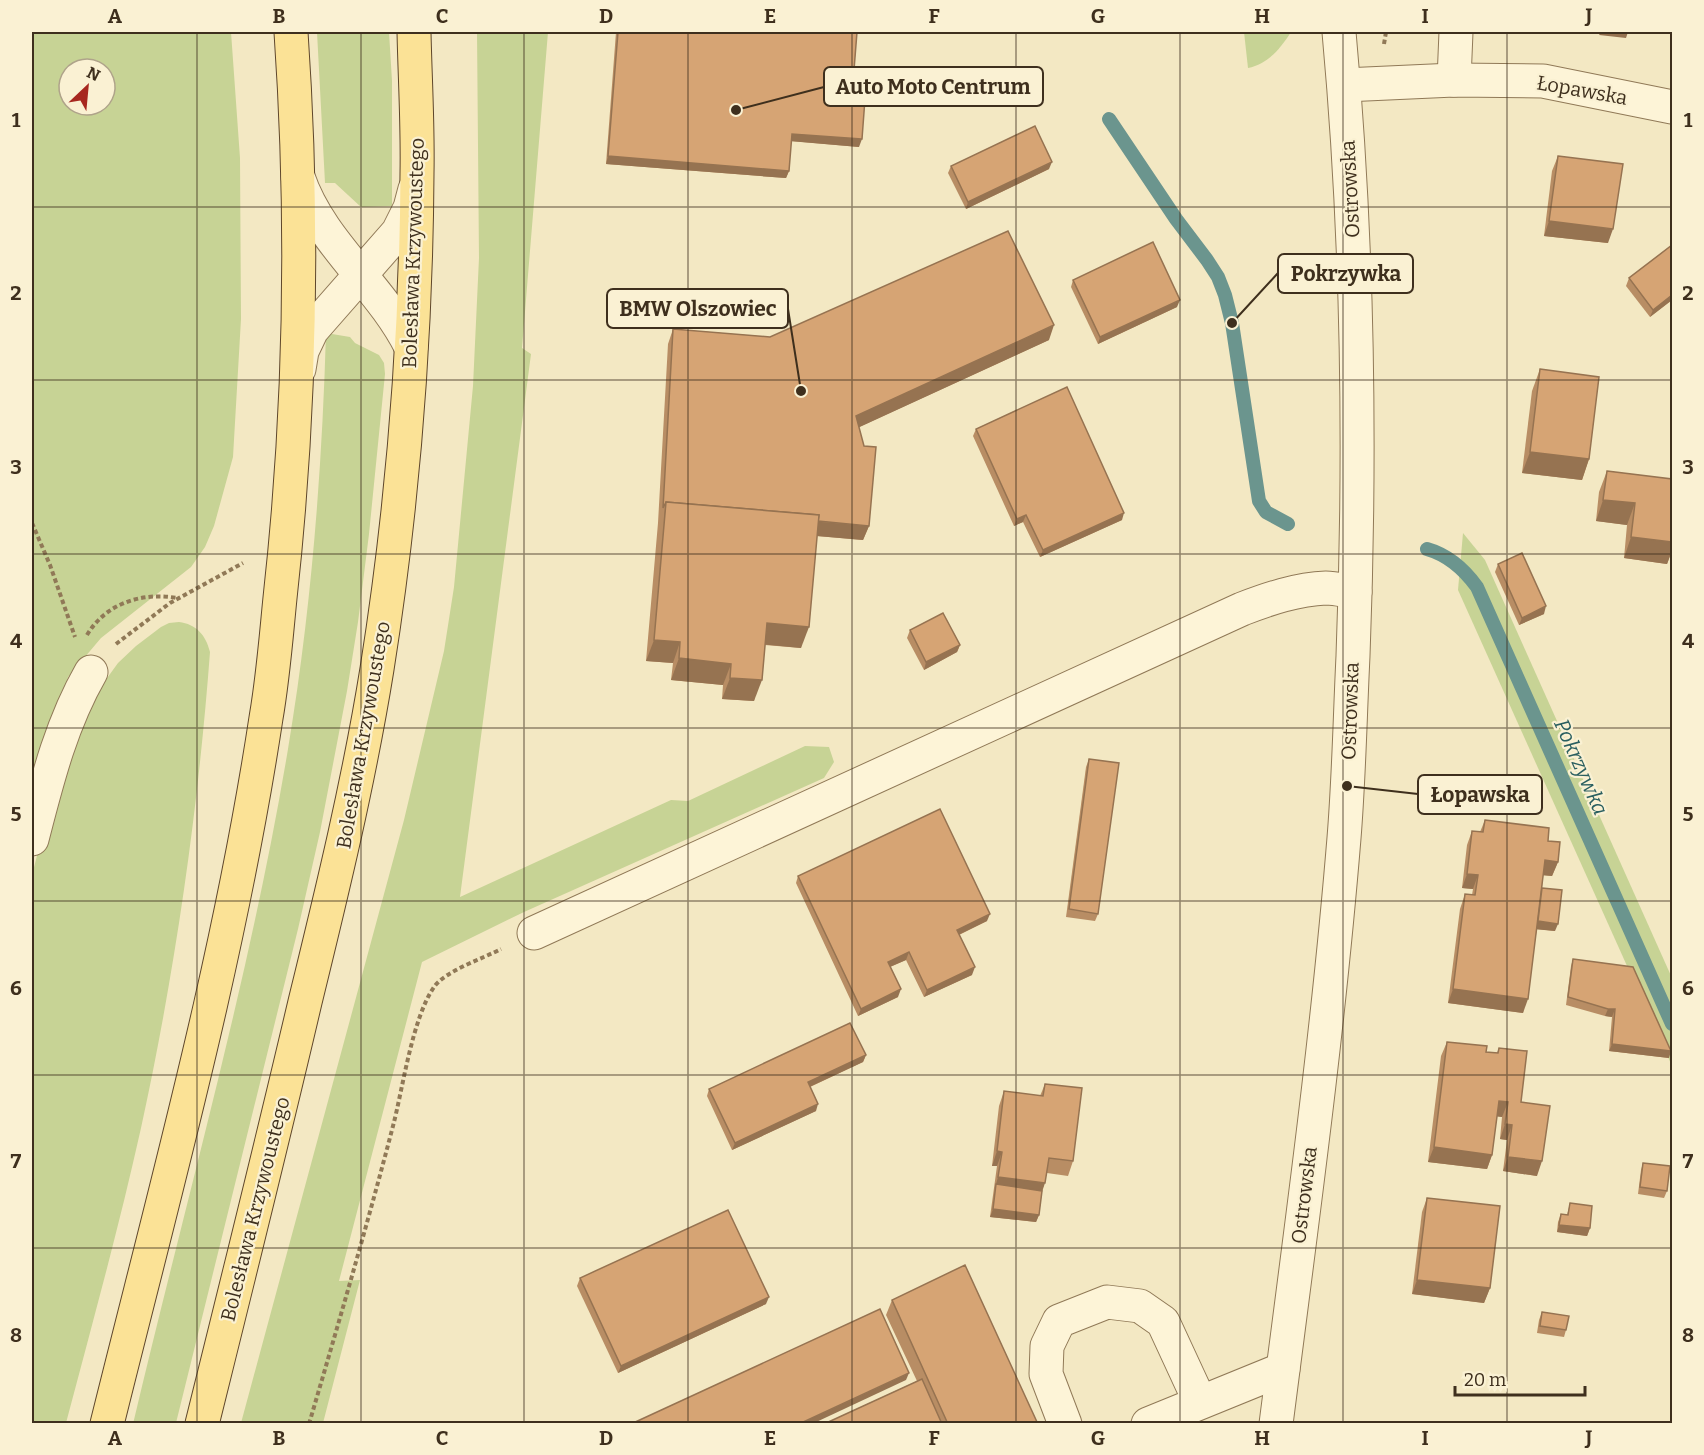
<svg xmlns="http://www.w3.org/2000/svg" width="1704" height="1455" font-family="Bitter,serif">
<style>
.green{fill:#c7d395;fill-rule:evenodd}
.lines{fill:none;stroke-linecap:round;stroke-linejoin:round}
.stream{stroke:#6b958e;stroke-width:14}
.minor-casing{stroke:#907957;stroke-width:35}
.major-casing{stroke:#5e462b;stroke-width:35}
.path{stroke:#907957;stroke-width:4;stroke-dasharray:4.5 3;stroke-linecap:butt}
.minor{stroke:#fdf4d7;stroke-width:33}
.major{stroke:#fbe296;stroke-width:33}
.wall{fill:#b88d64}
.shaded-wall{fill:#967351}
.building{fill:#d6a474;stroke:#967351;stroke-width:1.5}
.grid{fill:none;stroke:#3e2f1d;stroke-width:1.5;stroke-opacity:0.55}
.labels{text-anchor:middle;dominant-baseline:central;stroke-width:4.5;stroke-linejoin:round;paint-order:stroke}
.street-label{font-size:20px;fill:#3e2f1d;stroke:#faf1d3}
.water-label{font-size:21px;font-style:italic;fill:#2a5f60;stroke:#faf1d3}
.leader{fill:none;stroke:#3e2f1d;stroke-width:2}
.callout-dot{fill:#3e2f1d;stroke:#faf1d3;stroke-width:2}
.callout{fill:#faf1d3;stroke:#3e2f1d;stroke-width:2}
.callout-label{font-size:21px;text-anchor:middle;font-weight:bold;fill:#3e2f1d}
.neatline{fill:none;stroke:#3e2f1d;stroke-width:2}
.grid-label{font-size:20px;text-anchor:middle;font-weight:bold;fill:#3e2f1d}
</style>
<rect width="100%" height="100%" fill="#f3e8c3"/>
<g class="green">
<path d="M32,32H231L240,158L241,319L233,457L214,526L205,547L191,567L101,638L68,677L32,809ZM69,69H105V105H69Z"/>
<path d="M317,32H389L392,81V206L361,207L335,183H325Z"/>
<path d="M477,32H548L522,348L531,354L460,897L671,800L688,801L805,746L829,747L834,762L824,778L524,912L422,962L339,1281L360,1280L323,1423H241L404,820L444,651L454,587L473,386L479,258Z"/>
<path d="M1244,32H1291C1280,49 1269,63 1248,68Z"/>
<path d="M326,333L350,337L355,343L379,355L384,363L385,374L369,534L358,622L347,691L320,832L298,929L176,1423L133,1424C186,1199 250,977 288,749C311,612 322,472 326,333Z"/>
<path d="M1463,533L1485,560L1672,978V1066L1458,590Z"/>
<path d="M179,622C196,624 206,635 210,652C198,812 175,972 141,1128C119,1227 92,1325 66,1423L32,1424V875L47,817L89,703L118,663L136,646L161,627L169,623Z"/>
</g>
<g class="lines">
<g class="stream">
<path d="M1109,119L1176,219L1207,260L1218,277L1225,295L1232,323L1259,501L1266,512L1288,524"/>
<path d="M1427,549C1448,555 1464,569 1477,587L1672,1024"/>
</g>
<g class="minor-casing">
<g id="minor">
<path d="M1454,80L1456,32"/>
<path d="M1344,85L1454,80L1543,81L1672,107"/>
<path d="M298,177C320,243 381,286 411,347"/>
<path d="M299,369L302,351L312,330L398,232L410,208L415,189"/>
<path d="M32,839C47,781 61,724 91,672"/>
<path d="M534,933L1242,609C1268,599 1297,589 1326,588C1336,588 1346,591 1355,592"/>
<path d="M1065,1424L1046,1374L1047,1346L1059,1321L1107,1302L1140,1306L1163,1322L1200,1402"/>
<path d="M1148,1424L1283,1369"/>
<path d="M1276,1424C1301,1229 1328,1034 1344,838C1349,777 1350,716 1353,656C1361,447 1358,239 1339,32"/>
</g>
</g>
<g class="major-casing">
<g id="major">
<path d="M107,1424C165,1190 230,956 266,718C273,678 276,638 280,598C301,409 304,221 291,32"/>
<path d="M202,1424C237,1283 272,1143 305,1002C332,892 359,781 377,669C403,505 416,339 417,174C418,126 415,79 414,32"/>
</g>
</g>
<g class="path">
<path d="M1384,44L1386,32"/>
<path d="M32,523L50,565L75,637"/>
<path d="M87,635C106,603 142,592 177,598"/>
<path d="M116,644L170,603L243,563"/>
<path d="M309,1424C338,1325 367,1226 393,1126C403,1088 412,1019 434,987C445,971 482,959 501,949"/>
</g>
<use href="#minor" class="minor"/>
<use href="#major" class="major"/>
</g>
<g class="wall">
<path d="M616,32H857L854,70L859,147L791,141L789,171L786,178L606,164Z"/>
<path d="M1558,156L1608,243L1544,236L1552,171Z"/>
<path d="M951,166L1049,169L966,209L948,173Z"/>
<path d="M1672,245V300L1650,317L1626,286L1629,278Z"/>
<path d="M1073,280L1177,307L1098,344L1071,287Z"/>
<path d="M673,329L770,337L1049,340L859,427L869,526L863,540L817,536L801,648L765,645L754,701L722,699L723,685L671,680L673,663L646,661L658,523L668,344Z"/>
<path d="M1540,369L1589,459L1582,480L1522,473L1532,391Z"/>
<path d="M976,429L1122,520L1040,557L1023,522L1014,526L973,436Z"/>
<path d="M1607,471L1672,479L1670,556L1667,564L1624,558L1627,525L1596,521L1599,492Z"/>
<path d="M1498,564L1544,614L1519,625L1495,572Z"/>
<path d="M910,630L960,645L957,652L924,670L907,638Z"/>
<path d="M1089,759L1098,914L1095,921L1066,917L1086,767Z"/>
<path d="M1485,820L1548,841L1558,862L1552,876L1543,875L1542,888L1555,931L1537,929L1523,1013L1448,1003L1460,909L1465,894L1472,895L1473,889L1462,888L1467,845L1472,831L1480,832Z"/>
<path d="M798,876L987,921L959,935L972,975L924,997L906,960L890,967L898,997L858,1016L796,883Z"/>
<path d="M1573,959L1669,1058L1609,1051L1612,1017L1605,1016L1566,1005L1571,966Z"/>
<path d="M1447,1042L1486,1052L1497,1053L1499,1048L1521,1102L1537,1176L1503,1171L1507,1140L1500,1139L1502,1117L1497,1116L1492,1155L1487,1169L1428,1162L1441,1056Z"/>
<path d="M866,1055L863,1062L810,1087L816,1111L732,1150L707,1096L709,1089Z"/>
<path d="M1045,1084L1073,1161L1068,1176L1047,1173L1042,1191L1039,1215L1036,1222L990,1217L997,1166H992L999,1106L1004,1091L1040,1096Z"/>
<path d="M1643,1163L1667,1191L1664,1198L1638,1194L1641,1170Z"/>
<path d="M1427,1198L1490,1288L1484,1303L1412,1294L1422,1212Z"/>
<path d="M1570,1203L1590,1228L1587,1236L1557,1232L1558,1222L1561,1214L1567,1215Z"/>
<path d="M580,1278L766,1304L618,1373L577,1286Z"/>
<path d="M892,1300L1036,1424H824L917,1381L886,1315Z"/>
<path d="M1542,1312L1566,1330L1564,1337L1537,1333L1539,1320Z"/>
</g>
<g class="shaded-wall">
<path d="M1601,32H1628L1626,38L1599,35Z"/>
<path d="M792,134L862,139L859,147L789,141Z"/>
<path d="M608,156L789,171L786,178L606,164Z"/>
<path d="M1052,162L1049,169L966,209L968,202Z"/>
<path d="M1549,221L1613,229L1608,243L1544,236Z"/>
<path d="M1672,295V300L1650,317L1653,310Z"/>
<path d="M1180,300L1177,307L1098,344L1100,337Z"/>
<path d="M1054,325L1049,340L851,431L856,416Z"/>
<path d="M1530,452L1589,459L1582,480L1522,473Z"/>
<path d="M1603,500L1635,503L1627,525L1596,521Z"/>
<path d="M665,509L869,526L863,540L664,523Z"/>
<path d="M1124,513L1122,520L1040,557L1043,550Z"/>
<path d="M1026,515L1023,522L1014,526L1017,519Z"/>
<path d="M1631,537L1672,542V556H1670L1667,564L1624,558Z"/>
<path d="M1546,606L1544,614L1519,625L1522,618Z"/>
<path d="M767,623L809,627L801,648L759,644Z"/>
<path d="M654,640L680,642L673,663L646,661Z"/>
<path d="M960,645L957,652L924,670L926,662Z"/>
<path d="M679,658L731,664L723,685L671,680Z"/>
<path d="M730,678L762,680L754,701L722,699Z"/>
<path d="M1545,860L1558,862L1552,876L1540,875Z"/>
<path d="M1467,874L1478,875L1473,889L1462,888Z"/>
<path d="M990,914L987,921L954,937L957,930Z"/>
<path d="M1536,921L1558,924L1555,931L1533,929Z"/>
<path d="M909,952L906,960L885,969L888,962Z"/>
<path d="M975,967L972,975L924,997L927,990Z"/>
<path d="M901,989L898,997L858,1016L861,1009Z"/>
<path d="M1453,989L1528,999L1523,1013L1448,1003Z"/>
<path d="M1608,1009H1615L1612,1017L1605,1016Z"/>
<path d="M1612,1044L1671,1051L1669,1058L1609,1051Z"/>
<path d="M866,1055L863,1062L805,1089L808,1082Z"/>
<path d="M1499,1101L1508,1102L1502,1117L1493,1116Z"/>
<path d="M818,1104L816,1111L732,1150L735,1143Z"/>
<path d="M1505,1124L1512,1125L1507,1140L1500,1139Z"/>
<path d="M1434,1147L1492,1155L1487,1169L1428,1162Z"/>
<path d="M997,1151L1002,1152L997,1166H992Z"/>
<path d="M1508,1157L1542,1161L1537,1176L1503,1171Z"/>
<path d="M998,1177L1045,1183L1040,1198L996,1184Z"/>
<path d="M993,1209L1039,1215L1036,1222L990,1217Z"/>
<path d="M1559,1225L1590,1228L1587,1236L1557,1232Z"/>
<path d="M1417,1280L1490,1288L1484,1303L1412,1294Z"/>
<path d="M769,1297L766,1304L618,1373L621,1366Z"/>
<path d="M909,1373L906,1380L812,1424H799Z"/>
</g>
<g class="building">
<path d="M618,32H857L854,70L867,72L862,139L792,134L789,171L608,156Z"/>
<path d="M1035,126L1052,162L968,202L951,166Z"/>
<path d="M1558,156L1623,164L1613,229L1549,221Z"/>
<path d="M1008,231L1054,325L856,416L864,446L876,447L869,526L818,521L819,515L666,502L663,508L673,329L770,337Z"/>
<path d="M1153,242L1180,300L1100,337L1073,280Z"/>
<path d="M1672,245V295L1653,310L1629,278Z"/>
<path d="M1540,369L1599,377L1589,459L1530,452Z"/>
<path d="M1067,387L1124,513L1043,550L1026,515L1017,519L976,429Z"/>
<path d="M1607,471L1672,479V542L1631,537L1635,503L1603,500Z"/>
<path d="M666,502L819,515L809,627L767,623L762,680L730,678L731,664L679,658L680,642L654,640Z"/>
<path d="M1522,553L1546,606L1522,618L1498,564Z"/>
<path d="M943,613L960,645L926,662L910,630Z"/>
<path d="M1089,759L1119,763L1098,914L1069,909Z"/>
<path d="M940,809L990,914L957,930L975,967L927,990L909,952L888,962L901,989L861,1009L798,876Z"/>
<path d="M1485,820L1549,828L1548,841L1560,842L1558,862L1545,860L1528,999L1453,989L1465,894L1475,895L1478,875L1467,874L1472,831L1483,832Z"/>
<path d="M1542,888L1562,890L1558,924L1538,921Z"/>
<path d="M1573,959L1633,967L1671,1051L1612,1044L1615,1009H1608L1568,997Z"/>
<path d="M850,1023L866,1055L808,1082L818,1104L735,1143L709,1089Z"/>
<path d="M1447,1042L1487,1046L1486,1052L1498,1053L1499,1048L1527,1051L1521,1102L1550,1106L1542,1161L1508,1157L1512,1125L1505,1124L1508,1102L1499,1101L1492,1155L1434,1147Z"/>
<path d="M1045,1084L1082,1088L1073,1161L1049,1158L1045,1183L998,1177L1002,1152L997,1151L1004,1091L1043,1096Z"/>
<path d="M1643,1163L1670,1166L1667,1191L1640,1187Z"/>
<path d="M996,1184L1042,1191L1039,1215L993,1209Z"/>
<path d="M1427,1198L1500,1206L1490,1288L1417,1280Z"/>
<path d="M1570,1203L1592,1206L1590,1228L1559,1225L1561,1214L1568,1215Z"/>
<path d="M728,1210L769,1297L621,1366L580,1278Z"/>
<path d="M965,1265L1037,1422L1034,1424H948L892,1300Z"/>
<path d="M880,1309L909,1373L799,1424H631Z"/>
<path d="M1542,1312L1569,1316L1566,1330L1540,1326Z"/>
<path d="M922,1379L942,1424H824Z"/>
</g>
<path class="grid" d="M197,32V1424M361,32V1424M524,32V1424M688,32V1424M852,32V1424M1016,32V1424M1180,32V1424M1343,32V1424M1507,32V1424M32,207H1672M32,380H1672M32,554H1672M32,728H1672M32,901H1672M32,1075H1672M32,1248H1672"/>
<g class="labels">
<g class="street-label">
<text transform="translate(1582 90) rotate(10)">Łopawska</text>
<text transform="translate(1350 189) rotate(-93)">Ostrowska</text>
<text transform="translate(413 253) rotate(-88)">Bolesława Krzywoustego</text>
<text transform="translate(1350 711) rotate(-88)">Ostrowska</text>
<text transform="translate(363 735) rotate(-80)">Bolesława Krzywoustego</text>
<text transform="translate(1304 1195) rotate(-83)">Ostrowska</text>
<text transform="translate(255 1209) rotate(-76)">Bolesława Krzywoustego</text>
</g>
<g class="water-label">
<text transform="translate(1581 767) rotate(66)">Pokrzywka</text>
</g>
</g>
<path class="leader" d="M736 110L824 87M1232 323L1278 273M801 391L788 309M1347 786L1418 794"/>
<g class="callout-dot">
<circle cx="736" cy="110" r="6"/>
<circle cx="1232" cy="323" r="6"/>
<circle cx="801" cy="391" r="6"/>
<circle cx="1347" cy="786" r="6"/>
</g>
<g class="callout">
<rect x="824" y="67" width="219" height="39" rx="6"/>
<rect x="1278" y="254" width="135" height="39" rx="6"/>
<rect x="607" y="289" width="181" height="39" rx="6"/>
<rect x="1418" y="775" width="124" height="39" rx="6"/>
</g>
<g class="callout-label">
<text x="933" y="94">Auto Moto Centrum</text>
<text x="1346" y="281">Pokrzywka</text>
<text x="698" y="316">BMW Olszowiec</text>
<text x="1480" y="802">Łopawska</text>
</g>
<rect width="1704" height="1455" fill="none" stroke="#faf1d3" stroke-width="66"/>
<g transform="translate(87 87) rotate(26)"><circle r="28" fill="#faf1d3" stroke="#afa38a" stroke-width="1.5"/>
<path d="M0-4.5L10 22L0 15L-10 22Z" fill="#a7281f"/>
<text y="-9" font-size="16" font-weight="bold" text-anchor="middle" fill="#3e2f1d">N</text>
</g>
<path d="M1455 1386v9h130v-9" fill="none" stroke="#3e2f1d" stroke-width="3"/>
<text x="1464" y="1386" font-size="18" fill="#3e2f1d" stroke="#faf1d3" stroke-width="4.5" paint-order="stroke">20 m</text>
<rect x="33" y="33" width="1638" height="1389" class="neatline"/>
<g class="grid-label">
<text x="115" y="23">A</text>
<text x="279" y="23">B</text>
<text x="442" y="23">C</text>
<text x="606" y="23">D</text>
<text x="770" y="23">E</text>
<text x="934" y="23">F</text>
<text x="1098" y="23">G</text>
<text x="1262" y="23">H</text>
<text x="1425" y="23">I</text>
<text x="1589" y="23">J</text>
<text x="16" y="127">1</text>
<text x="1688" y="127">1</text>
<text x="16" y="300">2</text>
<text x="1688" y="300">2</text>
<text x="16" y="474">3</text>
<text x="1688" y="474">3</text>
<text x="16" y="648">4</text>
<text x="1688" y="648">4</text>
<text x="16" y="821">5</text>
<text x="1688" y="821">5</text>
<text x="16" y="995">6</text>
<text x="1688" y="995">6</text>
<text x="16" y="1168">7</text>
<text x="1688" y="1168">7</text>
<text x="16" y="1342">8</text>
<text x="1688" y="1342">8</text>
<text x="115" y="1445">A</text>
<text x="279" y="1445">B</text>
<text x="442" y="1445">C</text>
<text x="606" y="1445">D</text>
<text x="770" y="1445">E</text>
<text x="934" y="1445">F</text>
<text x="1098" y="1445">G</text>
<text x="1262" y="1445">H</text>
<text x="1425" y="1445">I</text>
<text x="1589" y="1445">J</text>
</g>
</svg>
